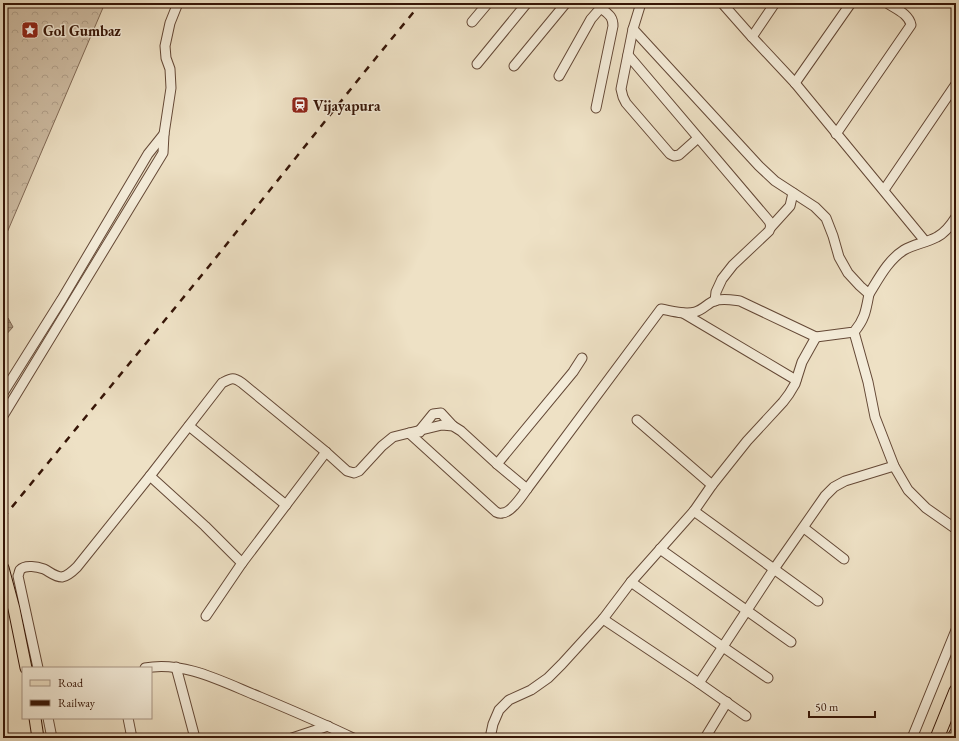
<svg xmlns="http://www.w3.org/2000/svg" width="959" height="741" font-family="'EB Garamond',serif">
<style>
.forest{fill:url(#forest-crowns);stroke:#826a56}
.water{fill:url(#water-rules);stroke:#7f6652}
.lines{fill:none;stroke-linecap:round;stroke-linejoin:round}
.minor-casing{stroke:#644836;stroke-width:11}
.major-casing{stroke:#361507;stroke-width:13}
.highway-casing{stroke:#361507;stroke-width:15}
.minor{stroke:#f4ecd9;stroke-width:9}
.major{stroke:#eee1c5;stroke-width:11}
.highway{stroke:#eee1c5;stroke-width:13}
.rail{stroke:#361507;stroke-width:2.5;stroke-dasharray:7 7;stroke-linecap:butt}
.labels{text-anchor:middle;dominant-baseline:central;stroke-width:3;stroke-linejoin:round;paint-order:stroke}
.poi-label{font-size:15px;font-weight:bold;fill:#361507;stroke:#f4ecd9;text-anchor:start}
</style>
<defs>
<pattern id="forest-crowns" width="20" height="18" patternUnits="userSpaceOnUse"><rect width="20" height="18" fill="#cfbea5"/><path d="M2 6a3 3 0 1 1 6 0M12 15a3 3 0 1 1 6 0" fill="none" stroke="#b2a28d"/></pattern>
<pattern id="water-rules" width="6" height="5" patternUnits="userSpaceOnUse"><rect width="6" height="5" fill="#af9c84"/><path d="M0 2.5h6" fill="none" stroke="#8f7e6a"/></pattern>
</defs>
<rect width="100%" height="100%" fill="#eee1c5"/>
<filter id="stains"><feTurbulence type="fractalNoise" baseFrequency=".005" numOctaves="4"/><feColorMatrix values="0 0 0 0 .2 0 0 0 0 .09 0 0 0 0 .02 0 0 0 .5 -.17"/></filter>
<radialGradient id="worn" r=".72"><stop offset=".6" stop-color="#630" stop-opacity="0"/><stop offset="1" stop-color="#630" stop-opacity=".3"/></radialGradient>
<path class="forest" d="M3,3H105L3,242Z"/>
<path class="water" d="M8,318L13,327L3,338V322Z"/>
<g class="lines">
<g class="minor-casing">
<g id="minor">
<path d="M641,3L633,29L759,166L775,181L815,207L826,218L833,236L839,257L848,273L860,286L869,294C879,278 888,260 904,250C914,244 926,243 937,237C945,233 951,225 956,217"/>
<path d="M722,3L752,37L795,83L925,241"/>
<path d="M472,22L488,3"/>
<path d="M633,29L621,89L623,97L626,103L670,154L674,156L679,155L698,138"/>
<path d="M752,37L775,3"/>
<path d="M628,55L769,221C771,225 771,227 769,231L733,265L722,279L716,292L715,301"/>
<path d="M477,64L527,3"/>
<path d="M514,66L566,3"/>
<path d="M559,76L591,19L598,11L607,3"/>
<path d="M795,83L851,3"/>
<path d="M596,108L613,26C613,16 608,14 601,8"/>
<path d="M836,134L911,25C909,14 896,9 887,3"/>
<path d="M884,190L956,84"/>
<path d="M771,227L790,206L793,193"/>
<path d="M683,313L796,380"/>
<path d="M854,332L868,382L875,417L894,466L908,490L926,508L956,529"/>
<path d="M816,337L854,332C865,319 866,310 869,294"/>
<path d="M3,393L62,299L148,154L164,134"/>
<path d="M3,416L163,153L164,134L171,88L170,69L166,58L165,46L170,23L178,3"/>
<path d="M637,420L712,485"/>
<path d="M189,426L286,505"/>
<path d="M420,432V430L433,414L441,413L453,426"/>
<path d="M409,433L442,425L453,426L461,431L497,464L527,489"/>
<path d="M497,464L573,372L582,358"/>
<path d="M150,476L205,526L242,563"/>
<path d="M694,511L818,601"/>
<path d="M804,528L844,559"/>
<path d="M660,549L791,642"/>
<path d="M631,582L723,647L768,678"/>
<path d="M206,616L242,563L326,452"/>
<path d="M603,619L699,683L746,716"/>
<path d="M176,667L195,738"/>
<path d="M38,668L18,576C19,574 19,572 20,570C25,564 38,567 44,569C50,572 55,577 62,577C68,576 73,571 77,567L150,476L222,383C232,378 233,377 242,383L326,452L347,471L354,473L359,471L382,446L393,437L409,433L496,512C498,513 500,514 502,513C511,513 522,496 527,489L661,309C672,311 684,315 695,312C703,310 708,303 714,301C722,298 732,300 740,301L816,337L802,362L795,384L789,394L783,402L747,441L712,485L694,511L631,582L603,619L562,664L548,678L531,690L509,700L499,710L493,724L490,738"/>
<path d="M145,668C183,660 225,683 260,697C291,710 322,723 353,738"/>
<path d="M699,683L774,569L825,496L834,487L845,481L894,466"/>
<path d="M48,718L52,738"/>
<path d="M128,718L132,738"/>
<path d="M292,738L328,726"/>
<path d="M705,738L727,702"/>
<path d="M912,738L956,630"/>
</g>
</g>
<g class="major-casing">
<g id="major">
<path d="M3,568L14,609L26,668"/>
<path d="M35,718L38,738"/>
</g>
</g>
<g class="highway-casing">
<g id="highway">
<path d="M937,738L956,691"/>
<path d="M954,738L956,734"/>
</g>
</g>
<use href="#minor" class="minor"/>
<use href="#major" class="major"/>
<use href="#highway" class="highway"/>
<path class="rail" d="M3,518L210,265L362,75L421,3"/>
</g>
<defs>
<g id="sight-square" transform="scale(0.9)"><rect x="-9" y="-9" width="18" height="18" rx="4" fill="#8f2418" stroke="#f4ecd9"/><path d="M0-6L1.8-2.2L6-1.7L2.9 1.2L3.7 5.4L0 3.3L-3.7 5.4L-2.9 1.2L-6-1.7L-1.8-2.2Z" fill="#fff"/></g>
<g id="station-square" transform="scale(0.9)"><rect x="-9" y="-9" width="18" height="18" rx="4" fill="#8f2418" stroke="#f4ecd9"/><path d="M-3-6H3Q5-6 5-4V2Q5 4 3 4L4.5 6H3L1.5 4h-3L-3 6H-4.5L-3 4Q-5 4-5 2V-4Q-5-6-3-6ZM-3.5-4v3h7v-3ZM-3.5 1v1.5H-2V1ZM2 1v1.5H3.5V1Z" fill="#fff"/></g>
</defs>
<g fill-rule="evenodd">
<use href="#sight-square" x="30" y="30"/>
<use href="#station-square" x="300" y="105"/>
</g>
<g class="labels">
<g class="poi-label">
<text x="43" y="30">Gol Gumbaz</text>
<text x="313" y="105">Vijayapura</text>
</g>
</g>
<rect width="959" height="741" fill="none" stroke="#eee1c5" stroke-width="16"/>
<rect x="4" y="4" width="951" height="733" fill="none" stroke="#361507" stroke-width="2"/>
<rect x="8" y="8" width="943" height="725" fill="none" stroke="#361507"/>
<rect x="22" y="667" width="130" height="52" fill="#f4ecd9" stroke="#a89685"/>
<rect x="30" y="680" width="20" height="6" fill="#eee1c5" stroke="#a89685"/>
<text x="58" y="687" font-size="12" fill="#361507">Road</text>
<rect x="30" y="700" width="20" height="6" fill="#361507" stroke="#a89685"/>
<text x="58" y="707" font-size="12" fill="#361507">Railway</text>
<path d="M809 711v6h66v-6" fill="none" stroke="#361507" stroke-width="2"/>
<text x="815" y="711" font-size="12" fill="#361507" stroke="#f4ecd9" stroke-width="3" paint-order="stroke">50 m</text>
<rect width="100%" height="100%" filter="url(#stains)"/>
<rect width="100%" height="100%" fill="url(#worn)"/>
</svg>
